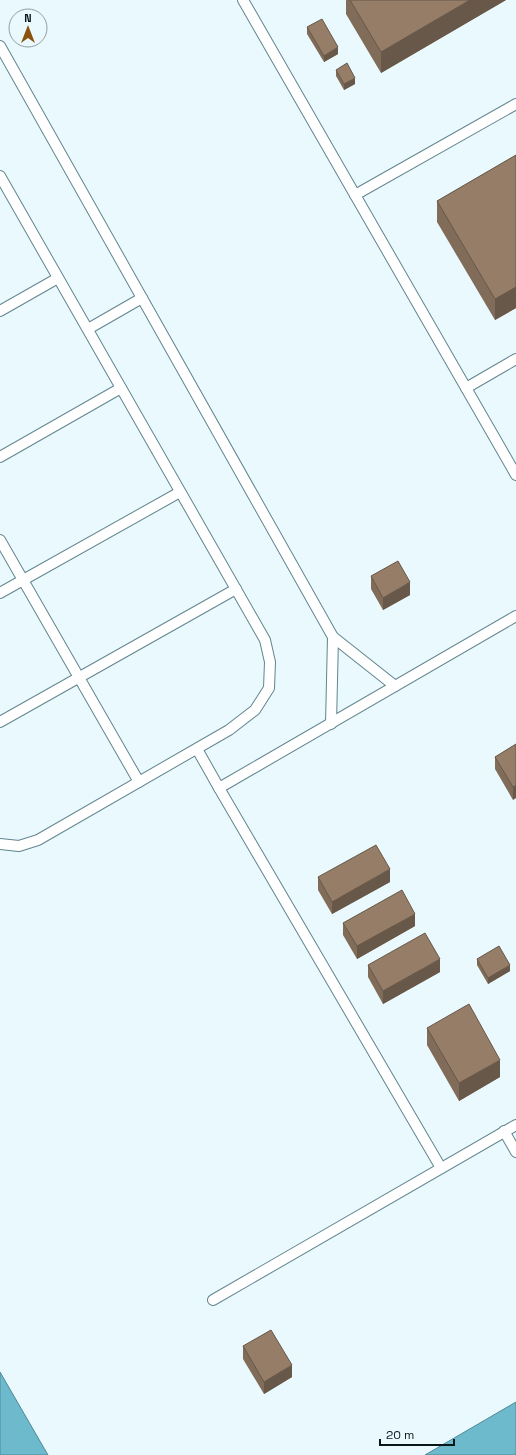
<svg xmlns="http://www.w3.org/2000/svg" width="516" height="1455" font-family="'Space Grotesk',sans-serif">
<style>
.water{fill:#6dbacd;stroke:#4f8997}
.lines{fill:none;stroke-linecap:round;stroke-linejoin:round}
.service-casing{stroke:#61858f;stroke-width:12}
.service{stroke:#fff;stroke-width:10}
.wall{fill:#806c59}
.shaded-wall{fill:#685849}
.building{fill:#957d68;stroke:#685849}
</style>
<rect width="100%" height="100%" fill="#eaf9fd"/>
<g class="water">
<path d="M0,1372L48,1455H0Z"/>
<path d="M516,1402V1455H425Z"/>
</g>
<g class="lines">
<g class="service-casing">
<g id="service">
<path d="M243,0L516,475"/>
<path d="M0,46L333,637L395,686"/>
<path d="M0,176L265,640L270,662L269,688L255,710L229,730L38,840L19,846L0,844"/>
<path d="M355,195L516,104"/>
<path d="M0,311L58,278"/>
<path d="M88,329L142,298"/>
<path d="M466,388L516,359"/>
<path d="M0,457L121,388"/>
<path d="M0,540L139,782"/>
<path d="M0,593L180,492"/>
<path d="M0,722L236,589"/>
<path d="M331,724L333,637"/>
<path d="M197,749L219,788"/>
<path d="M504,1131L516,1152"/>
<path d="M441,1168L219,788L516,616"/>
<path d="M213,1300L516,1125"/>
</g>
</g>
<use href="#service" class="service"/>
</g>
<g class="wall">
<path d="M346,0H506L381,73L346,14Z"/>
<path d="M307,27L338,54L324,62L307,34Z"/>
<path d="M336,70L355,84L344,90L336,76Z"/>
<path d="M516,155V308L495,320L437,222V201Z"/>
<path d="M371,576L410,595L383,610L371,589Z"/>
<path d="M516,744L513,800L495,769V757Z"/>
<path d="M318,877L390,882L332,914L318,890Z"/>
<path d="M343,923L415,926L357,959L343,935Z"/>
<path d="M477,959L510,971L488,984L477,965Z"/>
<path d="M368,965L440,972L383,1004L368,977Z"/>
<path d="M427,1028L500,1077L459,1101L427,1045Z"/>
<path d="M243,1346L292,1377L264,1394L243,1359Z"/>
</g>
<g class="shaded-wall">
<path d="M470,0H506L381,73V52Z"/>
<path d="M338,47V54L324,62V56Z"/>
<path d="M355,78V84L344,90V84Z"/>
<path d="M516,287V308L495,320V299Z"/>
<path d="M410,582V595L383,610V598Z"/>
<path d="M516,785V798L513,800V787Z"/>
<path d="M390,869V882L332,914V902Z"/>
<path d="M415,914V926L357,959V946Z"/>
<path d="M440,959V972L383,1004V991Z"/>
<path d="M510,965V971L488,984V978Z"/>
<path d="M500,1060V1077L459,1101V1083Z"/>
<path d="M292,1365V1377L264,1394V1382Z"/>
</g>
<g class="building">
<path d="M350,0H470L381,52Z"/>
<path d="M322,19L338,47L324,56L307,27Z"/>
<path d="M347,63L355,78L344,84L336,70Z"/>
<path d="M516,155V287L495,299L437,201Z"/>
<path d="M398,561L410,582L383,598L371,576Z"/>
<path d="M516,744V785L513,787L495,757Z"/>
<path d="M376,845L390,869L332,902L318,877Z"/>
<path d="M402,890L415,914L357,946L343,923Z"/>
<path d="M425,933L440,959L383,991L368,965Z"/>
<path d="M499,946L510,965L488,978L477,959Z"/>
<path d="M469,1004L500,1060L459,1083L427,1028Z"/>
<path d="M271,1330L292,1365L264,1382L243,1346Z"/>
</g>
<g transform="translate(28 28)"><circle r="19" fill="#eaf9fd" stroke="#909ea2"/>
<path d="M0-3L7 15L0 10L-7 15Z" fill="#8c510d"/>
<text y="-6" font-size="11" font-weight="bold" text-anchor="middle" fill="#08161a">N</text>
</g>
<path d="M380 1439v6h74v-6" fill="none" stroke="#08161a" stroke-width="2"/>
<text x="386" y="1439" font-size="12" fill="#08161a" stroke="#eaf9fd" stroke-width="3" paint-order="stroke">20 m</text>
</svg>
